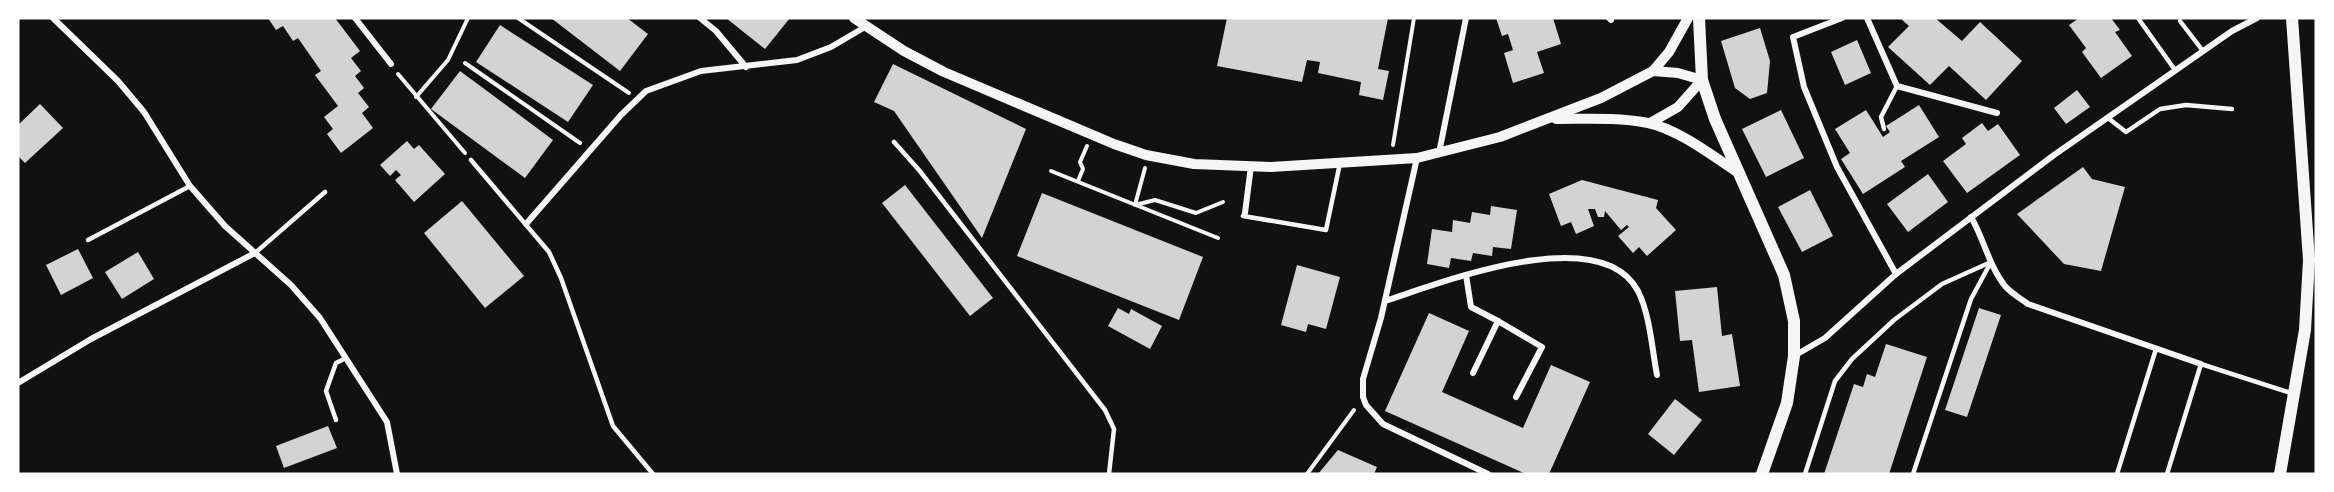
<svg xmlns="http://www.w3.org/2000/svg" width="2334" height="492" font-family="Barlow,sans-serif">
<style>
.building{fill:#d3d3d3}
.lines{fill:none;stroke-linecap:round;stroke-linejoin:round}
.path{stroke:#f5f5f5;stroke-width:4}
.service{stroke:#f5f5f5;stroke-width:4.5}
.minor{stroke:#f5f5f5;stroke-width:6}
.tertiary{stroke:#f5f5f5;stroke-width:10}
.secondary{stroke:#f5f5f5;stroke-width:12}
</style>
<rect width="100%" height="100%" fill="#111"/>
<g class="building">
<path d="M268,18H335L360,51L351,58L361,71L355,76L364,88L358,93L369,107L362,113L373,128L341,153L327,134L333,129L324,117L338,106L315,75L321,71L298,38L293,41L283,26L276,30Z"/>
<path d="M551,18H627L648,34L620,71Z"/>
<path d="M726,18H790L765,49Z"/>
<path d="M1227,18H1388L1378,69L1389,71L1383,100L1359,95L1361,82L1318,73L1320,62L1307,60L1302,82L1217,66Z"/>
<path d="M1496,18H1553L1561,44L1537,52L1544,73L1513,83L1504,53L1513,50L1508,34L1502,36Z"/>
<path d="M1900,18H1935L1962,41L1980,22L2022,61L1986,100L1949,66L1930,85L1888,47L1909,26Z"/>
<path d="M2079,18H2111L2120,30L2115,32L2132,56L2101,78L2082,52L2086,48L2069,25Z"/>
<path d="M500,25L593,85L568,122L476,62Z"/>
<path d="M1760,28L1770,61L1767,93L1750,99L1735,88L1721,41Z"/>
<path d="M1857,40L1871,73L1845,85L1831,52Z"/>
<path d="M893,64L1026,129L982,238L894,111L874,102Z"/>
<path d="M460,71L553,140L525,178L431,109Z"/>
<path d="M2077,90L2090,107L2066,124L2054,108Z"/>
<path d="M40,104L63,128L25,163L18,156V125Z"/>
<path d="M1919,105L1939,137L1901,161L1905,167L1863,194L1841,159L1850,153L1835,129L1866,110L1883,137L1890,132L1886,126Z"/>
<path d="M1781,110L1804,158L1766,177L1742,129Z"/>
<path d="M1982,123L1988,131L1998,124L2020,155L1967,193L1943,161L1966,144L1962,138Z"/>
<path d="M407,141L414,149L419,145L445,174L414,202L395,180L401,175L396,170L390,176L380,165Z"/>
<path d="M2083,167L2092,179L2125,187L2101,271L2064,264L2017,214Z"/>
<path d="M1928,174L1948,202L1908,232L1887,204Z"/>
<path d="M1582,180L1658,200L1656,208L1676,230L1647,256L1639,247L1633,253L1618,236L1629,227L1627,225L1621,230L1605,211L1604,217H1598L1595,209H1588L1594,226L1576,234L1571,222L1561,226L1549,194Z"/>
<path d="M905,185L993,298L970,316L882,203Z"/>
<path d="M1810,190L1833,236L1802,252L1778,207Z"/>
<path d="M1042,193L1203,257L1179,320L1017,256Z"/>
<path d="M462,201L524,276L485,308L424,233Z"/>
<path d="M1491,206L1517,210L1511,249L1493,247L1492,256L1473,253L1471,261L1451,258L1449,268L1427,264L1432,229L1452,232L1453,220L1470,223L1472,212L1490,215Z"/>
<path d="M78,249L93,278L61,295L46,265Z"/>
<path d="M138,252L154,279L122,299L105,272Z"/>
<path d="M1297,265L1340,277L1326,329L1308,324L1306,332L1281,325Z"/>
<path d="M1717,287L1722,336L1732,334L1740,386L1699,392L1692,340L1680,341L1675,291Z"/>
<path d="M1118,308L1129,314L1131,309L1162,326L1150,349L1108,326Z"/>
<path d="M1979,308L2001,315L1967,417L1945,410Z"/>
<path d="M1429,313L1469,331L1442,392L1523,428L1551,365L1590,382L1549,474H1526L1385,411Z"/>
<path d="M1886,344L1927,357L1889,474H1824L1854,384L1863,387L1867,374L1875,377Z"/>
<path d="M1675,399L1702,420L1674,455L1648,434Z"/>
<path d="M328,426L337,448L284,468L276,446Z"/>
<path d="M1338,450L1377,467L1374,474H1318Z"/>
</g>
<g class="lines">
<g class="path">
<path d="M518,18L629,93"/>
<path d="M465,63L580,143"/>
<path d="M398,74L465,153"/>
<path d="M416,97L448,60L468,18"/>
<path d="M1393,145L1414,18"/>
<path d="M1145,168L1135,205L1155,200L1196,213L1223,202"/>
<path d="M1051,171L1218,238"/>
<path d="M1078,181L1083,169L1080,162L1087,146"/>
<path d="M1307,474L1354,410"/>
</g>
<g class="service">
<path d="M2138,18L2175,70"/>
<path d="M2180,21L2203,51"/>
<path d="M2108,118L2126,132L2160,109L2186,105L2232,109"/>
<path d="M1884,129L1881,117L1897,86"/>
<path d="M894,142L919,170L1105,410L1114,429L1109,474"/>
<path d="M471,160L549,252L561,278L613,426L653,474"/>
<path d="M1245,213L1243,216L1326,230L1340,163"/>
<path d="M88,240L190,186"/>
<path d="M255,253L325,192"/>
<path d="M336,420L326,391L336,363L346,358"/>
<path d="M1805,474L1835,381L1852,359L1894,320L1942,284L1991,262"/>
<path d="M1913,474L1971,299L1991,262"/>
<path d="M2117,474L2156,349"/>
<path d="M2167,474L2201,364L2294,394"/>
</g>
<g class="minor">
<path d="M53,18L118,81L144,112L190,186L225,226L291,285L320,318L387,422L397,474"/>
<path d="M355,18L391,64"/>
<path d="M700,18L716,31L746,67"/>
<path d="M1609,18L1611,20"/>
<path d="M1842,18L1793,37L1804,87L1837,167L1896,274"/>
<path d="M1867,18L1897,86L1997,113"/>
<path d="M1439,153L1466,18"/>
<path d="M1417,158L1381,318L1363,379V397L1366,405L1383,424L1488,474"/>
<path d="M1245,213L1251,166"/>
<path d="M1971,217C1984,239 1989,266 2005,286C2011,293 2021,299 2028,304L2201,364"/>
<path d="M526,224L621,115L646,91L701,71L797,60L831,47L865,27"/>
<path d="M1466,275L1471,307L1498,321L1473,373"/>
<path d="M1385,301C1441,283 1600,220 1638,291C1650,315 1652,349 1657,375"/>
<path d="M1498,321L1542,347L1516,397"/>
<path d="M1794,356L1825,338L1896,274L2054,155L2232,31L2257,18"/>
<path d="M18,383L91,339L255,253"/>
</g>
<g class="tertiary">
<path d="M854,18L904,51L944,72L1114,144L1146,155L1194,164L1271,167L1417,158L1500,137L1601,98L1653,71L1669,52L1688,18"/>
<path d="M1556,119C1586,119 1617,117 1648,123C1678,129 1714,157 1740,174"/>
<path d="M1650,123L1678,107L1702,80L1678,73L1653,71"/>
</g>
<g class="secondary">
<path d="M1699,18L1702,80L1715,119L1784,275L1794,321V356L1787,403L1762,474"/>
<path d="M2280,474L2305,330L2309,260L2292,18"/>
</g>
</g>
<rect width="2334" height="492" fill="none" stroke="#ffffff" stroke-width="39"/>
</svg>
